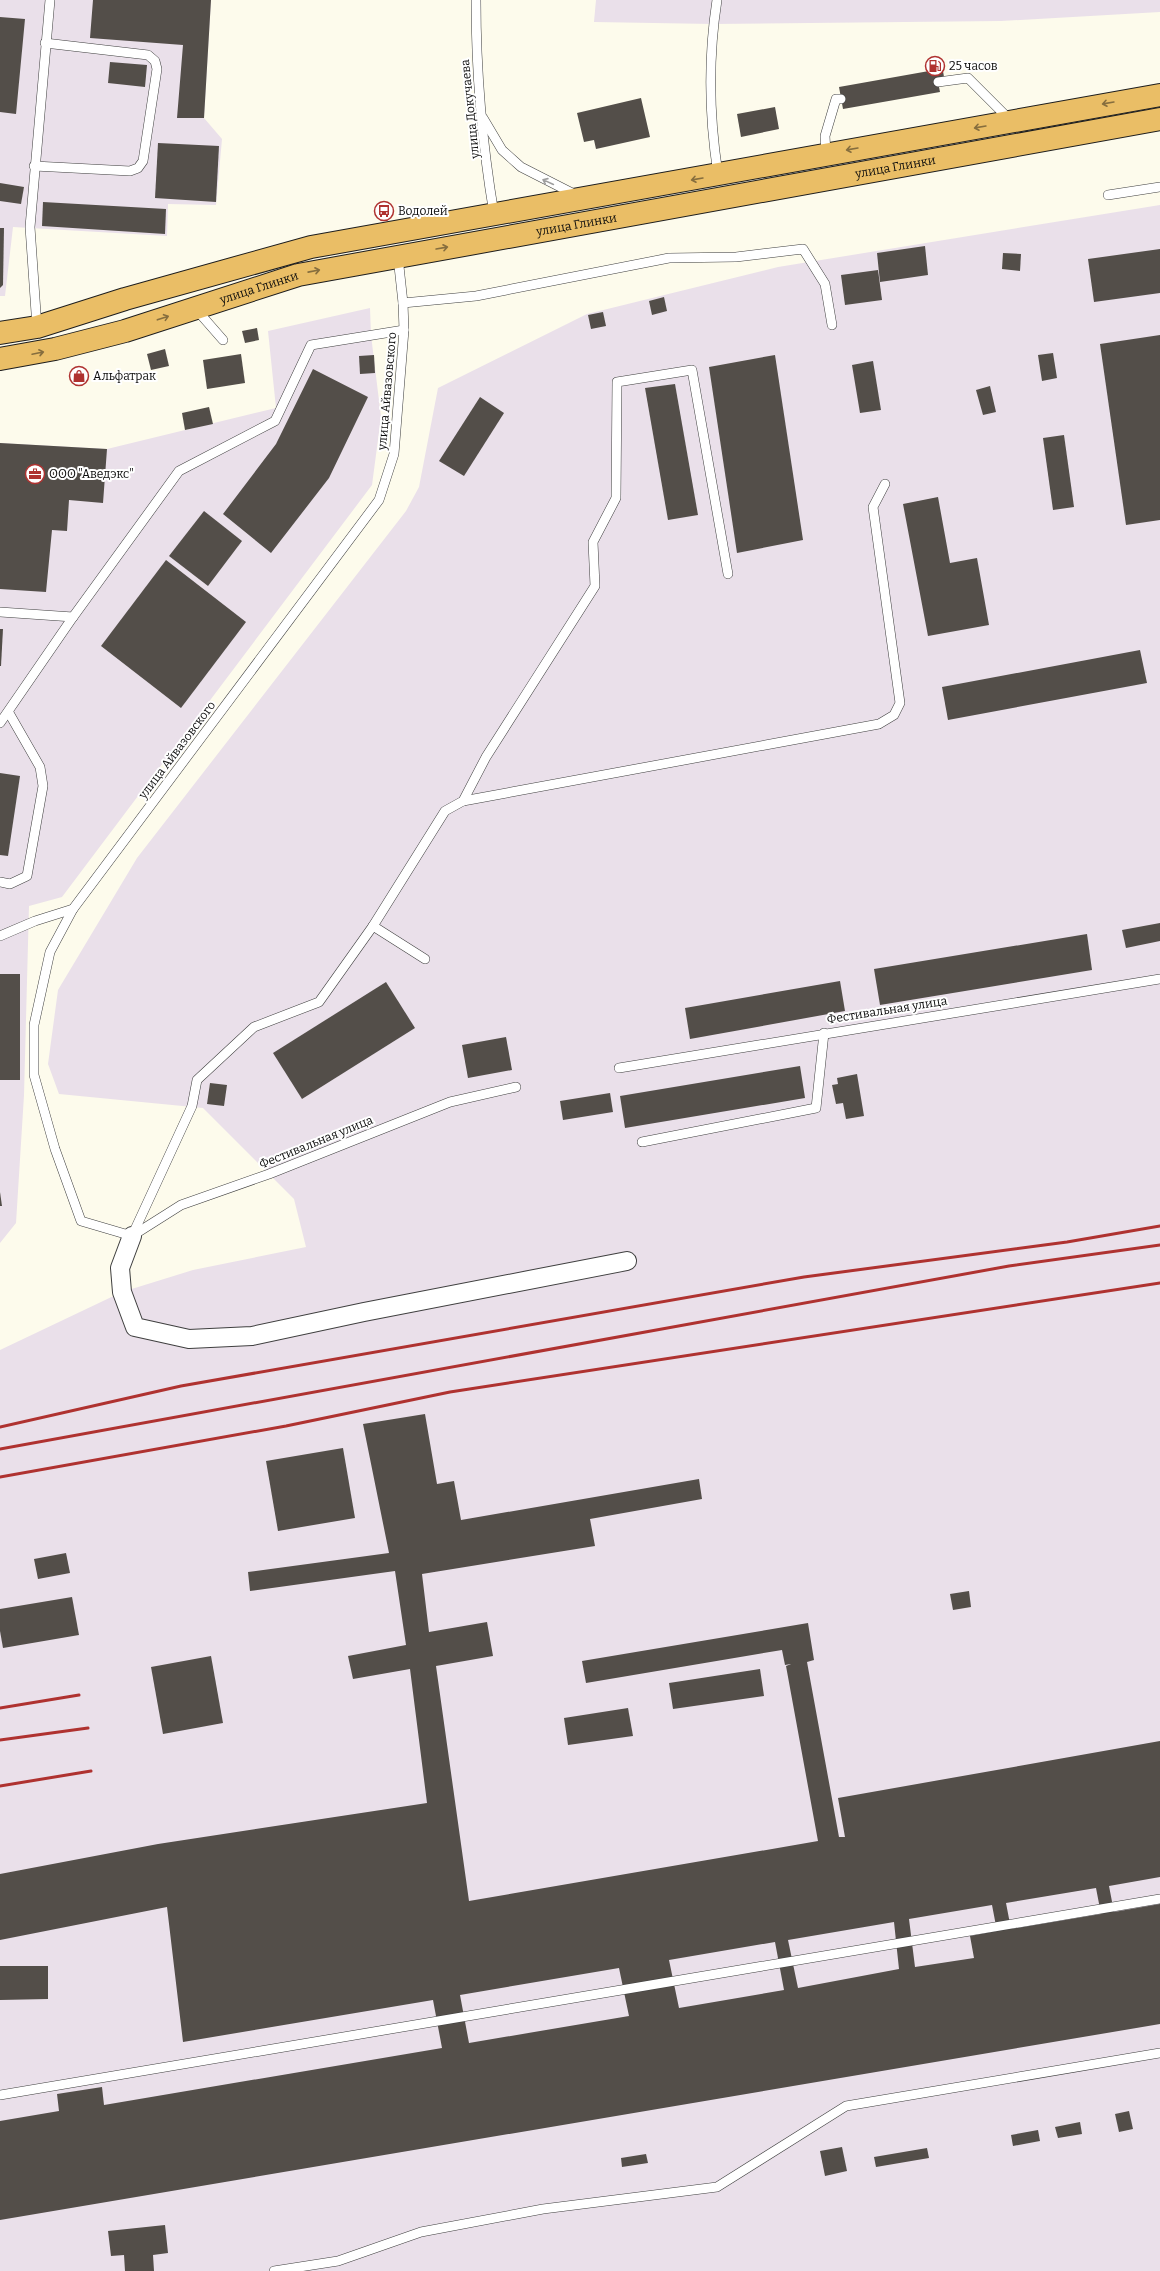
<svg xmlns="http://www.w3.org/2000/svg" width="1160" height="2271" font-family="Bitter,serif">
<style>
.industrial{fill:#eae0ea}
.building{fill:#534e49;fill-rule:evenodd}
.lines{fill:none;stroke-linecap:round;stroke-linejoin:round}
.service-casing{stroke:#3f3f3f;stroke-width:10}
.minor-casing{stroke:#3f3f3f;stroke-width:20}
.trunk-casing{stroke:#1d1d1d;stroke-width:24}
.service{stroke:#fff;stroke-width:9}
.minor{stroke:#fff;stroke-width:18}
.trunk{stroke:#eabe66;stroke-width:22}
.rail{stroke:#af3230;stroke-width:3}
.oneway{stroke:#866e3e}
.oneway2{stroke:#9e9e9e}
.labels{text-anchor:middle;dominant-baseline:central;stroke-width:4;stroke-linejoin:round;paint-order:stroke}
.poi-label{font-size:12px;fill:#0c0c0c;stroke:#fff;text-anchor:start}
.street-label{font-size:12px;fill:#0c0c0c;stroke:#fff}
</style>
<rect width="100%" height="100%" fill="#fdfbec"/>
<g class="industrial">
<path d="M0,0H211L204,118L222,139L216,205L168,204L167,236L13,227L5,296H0Z"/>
<path d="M596,0H1160V12L1001,21L713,24L594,22Z"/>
<path d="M1160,205V2271H0V1350L122,1292L193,1270L306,1247L294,1199L203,1108L59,1094L48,1064L58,990L137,858L406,511L419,487L438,388L587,314L778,267Z"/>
<path d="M370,308L371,335L381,417L372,485L62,897L29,906L24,1095L16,1223L0,1243V443L107,449L276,408L268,331Z"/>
</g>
<g class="building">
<path d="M93,0H211L204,118H177L183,45L90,38Z"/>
<path d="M0,17L25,19L16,114L0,112Z"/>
<path d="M941,59L944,77H937L940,92L843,109L839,87L929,71L928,61Z"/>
<path d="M110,62L147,65L145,87L108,83Z"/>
<path d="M641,98L650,137L596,149L594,140L584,142L577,113Z"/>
<path d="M775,107L779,129L741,137L737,114Z"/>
<path d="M158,143L219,146L216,202L155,198Z"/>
<path d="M0,183L24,187L21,204L0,201Z"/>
<path d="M43,202L166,209L165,234L42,226Z"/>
<path d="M0,228H4L3,285L0,288Z"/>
<path d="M925,246L928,275L880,282L877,253Z"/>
<path d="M1160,249V293L1094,302L1088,259Z"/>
<path d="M1003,253L1021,254L1020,271L1002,269Z"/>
<path d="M878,270L882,300L845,305L841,275Z"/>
<path d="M664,297L667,311L652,315L649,301Z"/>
<path d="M603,312L606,326L591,329L588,315Z"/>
<path d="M257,328L259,340L245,343L242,331Z"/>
<path d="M1160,335V520L1126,525L1100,344Z"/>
<path d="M165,349L169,366L151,370L147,354Z"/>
<path d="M1053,353L1057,378L1042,381L1038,355Z"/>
<path d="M241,354L245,383L207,389L203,360Z"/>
<path d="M374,355L375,373L360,374L359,356Z"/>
<path d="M775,355L803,540L737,553L709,367Z"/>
<path d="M873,361L881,410L860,413L852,365Z"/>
<path d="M313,369L368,397L329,478L271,553L223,514L276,444Z"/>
<path d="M675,384L698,515L668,520L645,388Z"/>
<path d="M990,386L996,412L983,415L976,390Z"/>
<path d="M480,397L504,413L464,476L439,461Z"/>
<path d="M209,407L213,424L185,430L182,413Z"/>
<path d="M1064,435L1074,507L1053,510L1043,438Z"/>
<path d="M0,443L107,449L103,503L69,500L67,531L52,530L46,592L0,589Z"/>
<path d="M938,497L950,563L977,558L989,625L928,636L903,504Z"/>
<path d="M204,511L242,541L208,586L169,556Z"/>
<path d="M166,560L246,622L181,708L101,646Z"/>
<path d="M0,629H3L1,666H0Z"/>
<path d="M1140,650L1147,683L948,720L942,687Z"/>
<path d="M0,773L20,776L8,856L0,855Z"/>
<path d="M1160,923V941L1126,948L1122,930Z"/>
<path d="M1087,934L1092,970L880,1005L874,969Z"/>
<rect x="0" y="974" width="20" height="106"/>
<path d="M840,981L845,1011L690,1039L685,1008Z"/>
<path d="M386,982L415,1028L302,1099L273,1053Z"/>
<path d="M506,1037L512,1070L468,1078L462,1045Z"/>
<path d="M800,1066L805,1098L625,1128L620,1096Z"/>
<path d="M857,1074L864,1116L846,1119L843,1103L836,1104L832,1085L838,1084L837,1078Z"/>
<path d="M210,1083L227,1085L224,1106L207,1104Z"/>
<path d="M610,1093L613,1112L563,1120L560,1101Z"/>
<path d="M0,1192L2,1206H0Z"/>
<path d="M425,1414L437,1484L454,1481L461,1520L699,1479L702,1499L590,1519L595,1546L422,1574L429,1632L487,1622L493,1656L436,1666L469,1901L818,1841L786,1666L791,1664L785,1665L782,1650L586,1683L582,1661L808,1623L814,1660L807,1662L839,1837H845L838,1798L1160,1741V1877L1109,1886L1114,1912L1160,1904V2024L0,2220V2121L59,2111L57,2094L102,2087L104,2105L442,2048L433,2000L183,2042L167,1907L0,1940V1874L158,1844L427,1803L410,1669L353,1679L348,1656L406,1645L395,1571L250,1591L248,1572L389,1553L363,1424ZM1096,1888L1101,1914L1011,1929L1006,1903ZM992,1905L997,1931L970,1936L974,1958L915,1967L909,1919ZM894,1922L899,1969L798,1988L788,1940ZM775,1942L784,1990L679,2008L669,1960ZM619,1968L629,2016L469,2043L460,1995Z"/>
<path d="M343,1448L355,1518L278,1531L266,1461Z"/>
<path d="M66,1553L70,1573L38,1579L34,1559Z"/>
<path d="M969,1591L971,1607L953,1610L950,1594Z"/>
<path d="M72,1597L79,1635L3,1648L0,1631V1609Z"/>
<path d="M211,1656L223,1723L163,1734L151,1667Z"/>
<path d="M760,1669L764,1696L673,1709L669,1683Z"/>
<path d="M628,1708L633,1736L568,1745L564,1718Z"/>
<path d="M0,1966H48V1999L0,2000Z"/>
<path d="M1129,2111L1133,2129L1119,2132L1115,2114Z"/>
<path d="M1080,2122L1082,2134L1058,2138L1055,2127Z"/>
<path d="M1038,2130L1040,2141L1013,2146L1011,2135Z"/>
<path d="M842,2147L847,2171L825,2176L820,2151Z"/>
<path d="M927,2148L929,2158L876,2167L874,2157Z"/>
<path d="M646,2154L648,2163L622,2167L621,2158Z"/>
<path d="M165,2225L168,2253L153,2255L154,2271H125L124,2255L111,2256L108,2231Z"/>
</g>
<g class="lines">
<g class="service-casing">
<g id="service">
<path d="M476,0C476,72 482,143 494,214"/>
<path d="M717,0C708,58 709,116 718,174"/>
<path d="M938,82L968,78L1010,120"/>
<path d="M483,118L502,150L521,167L576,195"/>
<path d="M826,154L825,136L836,99H841"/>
<path d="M34,166L130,171L138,168L143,161L157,69L155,61L148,55L45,43"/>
<path d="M1108,195L1160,187"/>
<path d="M403,303L476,296L669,258L736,257L803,249L825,284L832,325"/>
<path d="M195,308L223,340"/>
<path d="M37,327L30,227L50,0"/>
<path d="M0,612L73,617L179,471L275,421L311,345L404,330"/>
<path d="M0,723L73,617"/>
<path d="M463,801L879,724L894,715L900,703L873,507L885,484"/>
<path d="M0,882L10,884L27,876L43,786L40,767L9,713"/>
<path d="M0,936L35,921L73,909"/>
<path d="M425,959L373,926L445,811L463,801L486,757L595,586L593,542L616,498L617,382L692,370L728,574"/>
<path d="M619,1068L1160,979"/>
<path d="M642,1142L816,1108L824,1033"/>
<path d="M132,1236L81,1221L55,1149L34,1075V1025L50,952L73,909L379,500L394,454L404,330L403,303L398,257"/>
<path d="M132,1236L181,1205L269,1174L450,1102L516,1087"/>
<path d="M132,1236L192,1106L197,1080L254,1027L319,1002L373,926"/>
<path d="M0,2095L1160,1899"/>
<path d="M274,2271L338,2261L421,2232L543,2209L717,2187L846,2106L1160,2053"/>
</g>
</g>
<g class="minor-casing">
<path id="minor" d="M132,1236L120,1268L122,1292L135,1327L189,1339L252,1336L364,1312L627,1261"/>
</g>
<g class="trunk-casing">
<g id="trunk">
<path d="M0,333L37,327L125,299L311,247L1160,95"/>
<path id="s1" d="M0,359L55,349L125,331L298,275L1160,119"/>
</g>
</g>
<use href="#service" class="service"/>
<use href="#minor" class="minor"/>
<use href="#trunk" class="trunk"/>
<g class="rail">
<path d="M0,1427L181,1386L804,1277L1067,1242L1160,1226"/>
<path d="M0,1449L1009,1266L1160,1245"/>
<path d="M0,1477L286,1426L450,1392L1160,1283"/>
<path d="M0,1708L79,1695"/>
<path d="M0,1740L88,1728"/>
<path d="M0,1786L91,1771"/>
</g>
</g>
<defs><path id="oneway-shaft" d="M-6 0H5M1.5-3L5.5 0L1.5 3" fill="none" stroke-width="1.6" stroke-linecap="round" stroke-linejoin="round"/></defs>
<g class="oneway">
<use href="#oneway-shaft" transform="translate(1108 103) rotate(170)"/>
<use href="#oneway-shaft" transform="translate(980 127) rotate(170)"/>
<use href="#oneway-shaft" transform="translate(852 149) rotate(170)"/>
<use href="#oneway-shaft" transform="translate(697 179) rotate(170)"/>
<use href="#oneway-shaft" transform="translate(442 248) rotate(-10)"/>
<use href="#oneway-shaft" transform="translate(314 271) rotate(-11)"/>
<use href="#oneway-shaft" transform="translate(163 318) rotate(-18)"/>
<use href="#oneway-shaft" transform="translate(38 353) rotate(-12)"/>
</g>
<use class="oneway2" href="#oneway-shaft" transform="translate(548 182) rotate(-155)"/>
<defs>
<g id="fuel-ring" transform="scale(1)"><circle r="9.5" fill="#fff" stroke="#af3230" stroke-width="1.5"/><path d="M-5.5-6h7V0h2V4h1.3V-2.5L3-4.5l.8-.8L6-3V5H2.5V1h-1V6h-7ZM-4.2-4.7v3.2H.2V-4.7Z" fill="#af3230"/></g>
<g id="bus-ring" transform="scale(1)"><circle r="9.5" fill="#fff" stroke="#af3230" stroke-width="1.5"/><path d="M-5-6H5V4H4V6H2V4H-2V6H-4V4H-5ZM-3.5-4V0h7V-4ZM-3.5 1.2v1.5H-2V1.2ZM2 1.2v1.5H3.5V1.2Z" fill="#af3230"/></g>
<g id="shop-ring" transform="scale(1)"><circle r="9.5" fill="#fff" stroke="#af3230" stroke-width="1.5"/><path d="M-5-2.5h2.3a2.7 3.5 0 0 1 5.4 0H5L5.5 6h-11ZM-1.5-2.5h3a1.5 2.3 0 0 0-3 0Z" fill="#af3230"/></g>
<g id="office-ring" transform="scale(1)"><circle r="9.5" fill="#fff" stroke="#af3230" stroke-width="1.5"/><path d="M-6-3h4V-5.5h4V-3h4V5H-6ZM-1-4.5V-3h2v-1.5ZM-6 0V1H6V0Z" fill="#af3230"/></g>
</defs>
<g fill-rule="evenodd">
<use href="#fuel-ring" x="935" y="66"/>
<use href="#bus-ring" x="384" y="211"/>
<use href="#shop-ring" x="79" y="376"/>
<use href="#office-ring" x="35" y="474"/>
</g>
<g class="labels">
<g class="poi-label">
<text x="949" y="66">25 часов</text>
<text x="398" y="211">Водолей</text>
<text x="93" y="376">Альфатрак</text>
<text x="49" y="474">ООО "Аведэкс"</text>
</g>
<g class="street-label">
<text transform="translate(470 109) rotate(-96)">улица Докучаева</text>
<text stroke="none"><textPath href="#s1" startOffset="917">улица Глинки</textPath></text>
<text stroke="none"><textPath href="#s1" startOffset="593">улица Глинки</textPath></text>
<text stroke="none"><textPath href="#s1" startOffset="269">улица Глинки</textPath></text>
<text transform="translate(387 391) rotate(-85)">улица Айвазовского</text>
<text transform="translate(177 750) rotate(-53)">улица Айвазовского</text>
<text transform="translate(887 1010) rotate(-9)">Фестивальная улица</text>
<text transform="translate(316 1142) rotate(-22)">Фестивальная улица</text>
</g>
</g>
</svg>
